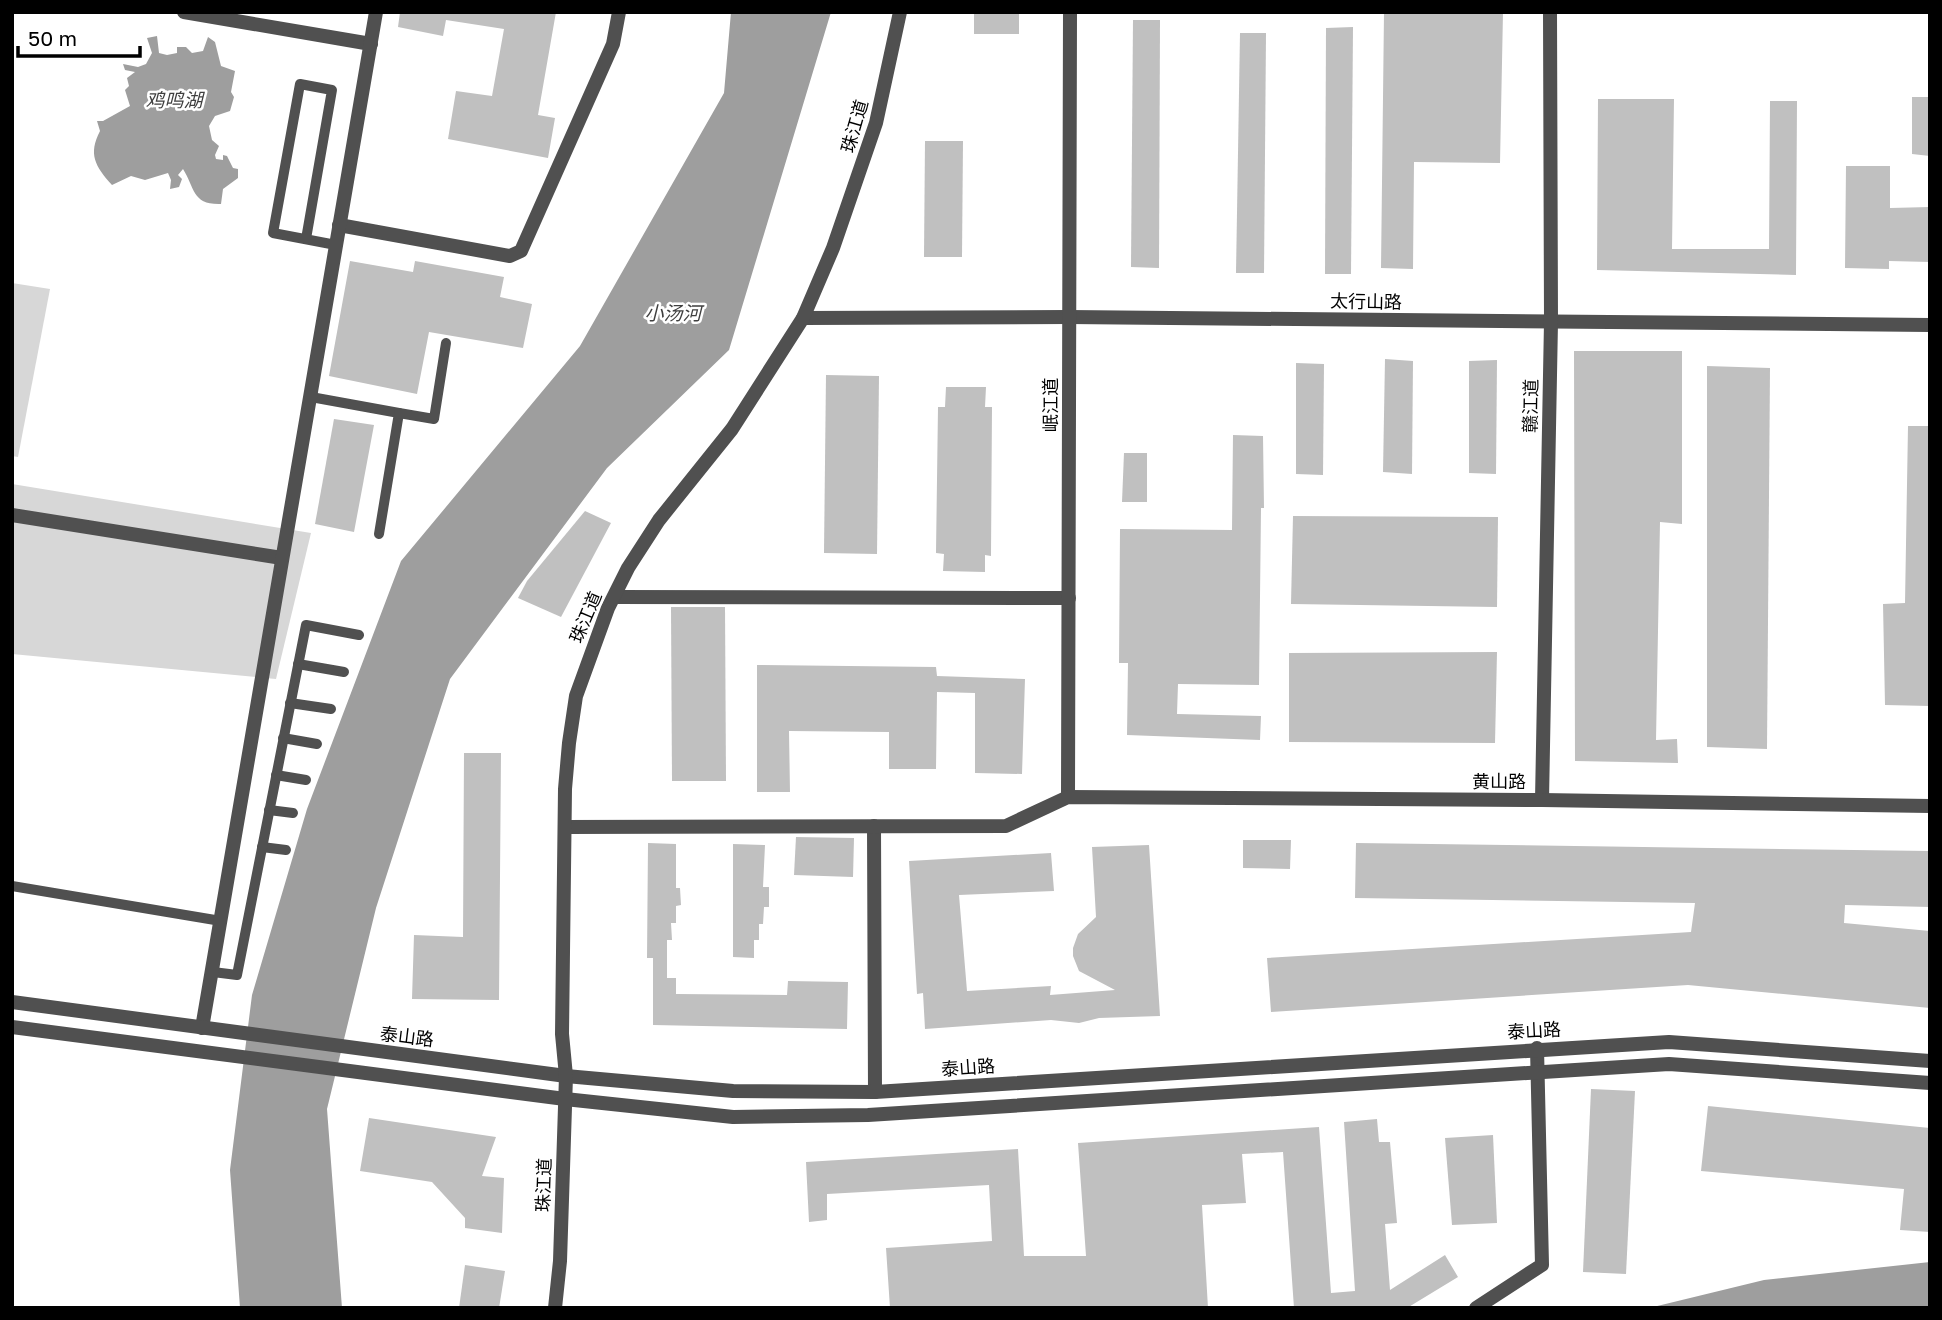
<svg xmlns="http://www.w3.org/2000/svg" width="1942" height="1320" font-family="'Golos Text','Noto Sans SC',sans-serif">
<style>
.green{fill:#d7d7d7}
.water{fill:#9e9e9e}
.building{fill:#c0c0c0}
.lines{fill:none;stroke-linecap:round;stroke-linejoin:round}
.service{stroke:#505050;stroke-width:10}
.minor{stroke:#505050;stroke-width:14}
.tertiary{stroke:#505050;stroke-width:14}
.labels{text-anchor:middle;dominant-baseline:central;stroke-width:5;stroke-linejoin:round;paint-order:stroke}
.street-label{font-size:18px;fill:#000;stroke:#fff}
.water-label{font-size:19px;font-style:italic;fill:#3f3f3f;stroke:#fff}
</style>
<rect width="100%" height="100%" fill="#fff"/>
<g class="green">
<path d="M12,283L50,289L18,457L12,456Z"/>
<path d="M12,484L311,533L276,679L12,654Z"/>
</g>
<g class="water">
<path d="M731,12H831L729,350L607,468L450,679L376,908L327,1109L342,1308H240L230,1170L252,995L307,809L401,561L580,346L724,93Z"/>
<path d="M157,36L159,53L167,55L177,53V47H186L192,53L203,51L208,37L215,42L221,66L235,71L231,92L234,97L230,111L215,116L209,126L212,140L219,146L215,155L216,159L223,160V155L227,156L233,168L238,169V178L223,189L221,204C192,205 195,188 183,169L178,175L182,179L179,187L170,189L171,180L168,173L145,180L131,176L112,185C95,166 88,154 100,131L97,121H103L130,106L125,90L129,86L127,78L135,72L125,70L123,64L138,67L146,64L152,53L147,38Z"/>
<path d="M1930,1262V1308H1649L1764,1280Z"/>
</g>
<g class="building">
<path d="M400,12H556L538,115L555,118L548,158L448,139L456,91L492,96L504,29L446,20L443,36L398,27Z"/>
<rect x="974" y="12" width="45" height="22"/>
<path d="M1384,12H1503L1500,163L1414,162L1413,269L1381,268Z"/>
<path d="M1133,20H1160L1159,268L1131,267Z"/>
<path d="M1353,27L1351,274H1325L1326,28Z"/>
<path d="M1240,33H1266L1264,273H1236Z"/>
<path d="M1912,97H1930V156L1912,154Z"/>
<path d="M1598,99H1674L1672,249H1769L1770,101H1797L1796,275L1597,270Z"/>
<path d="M925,141H963L962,257H924Z"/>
<path d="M1846,166H1890V208L1930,207V262L1889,261V269L1845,268Z"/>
<path d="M350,261L413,272L415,261L504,277L500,297L532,304L523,348L429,332L417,394L329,376Z"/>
<path d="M1574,351H1682V524L1660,522L1656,740L1677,739L1678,763L1575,761Z"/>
<path d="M1385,359L1413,361L1412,474L1383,472Z"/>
<path d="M1497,360L1496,474L1469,473V361Z"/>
<path d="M1296,363L1324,364L1323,475L1296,474Z"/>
<path d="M1707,366L1770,368L1767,749L1707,747Z"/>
<path d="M826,375L879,376L877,554L824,553Z"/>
<path d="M946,387H986L985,407H992L991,556L985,555V572L943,571L944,554L936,553L938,407H945Z"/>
<path d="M334,419L374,425L354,532L315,524Z"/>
<path d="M1908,426H1930V706L1885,705L1883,604L1905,603Z"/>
<path d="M1233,435L1263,436L1264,508H1261L1259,685L1178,684L1177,714L1261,716L1260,740L1127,735L1128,663H1119L1120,529L1232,530Z"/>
<path d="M1124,453H1147V502H1122Z"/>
<path d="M585,511L611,523L561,617L518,598L527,581Z"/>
<path d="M1293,516L1498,517L1497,607L1291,604Z"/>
<path d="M671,607H725L726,781H672Z"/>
<path d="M1497,652L1495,743L1289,742V653Z"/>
<path d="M757,665L936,667L937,676L1025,679L1022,774L975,773V693L937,692L936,769H889V732L789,731L790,792H757Z"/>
<path d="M464,753H501L499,1000L412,999L414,935L463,937Z"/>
<path d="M796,837L854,838L853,877L794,875Z"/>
<path d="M1243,840H1291L1290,869L1243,868Z"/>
<path d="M648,843L676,844V888H680L681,905L676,906V923H671L672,940H667V978H676V994L787,995L788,981L848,982L847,1029L653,1025V958H647Z"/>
<path d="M1356,843L1930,851V907L1845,905L1844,923L1930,931V1008L1688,985L1271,1012L1267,958L1691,932L1695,903L1355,898Z"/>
<path d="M733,844L765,845L763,887H769V907H764L763,924H759V940H754V958L733,957Z"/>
<path d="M1149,845L1160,1016L1099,1018L1079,1023L1051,1020L925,1029L923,993L917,994L909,861L1051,853L1054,891L959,895L967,991L1051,986L1050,995L1115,990L1079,971L1073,956V948L1078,934L1096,917L1092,847Z"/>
<path d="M1591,1089L1635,1091L1626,1274L1583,1272Z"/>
<path d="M1708,1106L1930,1128V1232L1900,1230L1904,1189L1701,1171Z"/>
<path d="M369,1118L496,1137L482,1176L504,1178L502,1233L465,1228V1218L432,1182L360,1171Z"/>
<path d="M1377,1119L1379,1142H1390L1397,1223L1385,1224L1390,1290L1445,1255L1458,1277L1407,1308H1294L1283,1152L1242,1154L1246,1203L1202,1205L1208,1308H890L886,1248L992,1241L989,1185L827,1194V1220L809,1222L806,1162L1018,1149L1024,1256H1086L1078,1143L1319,1127L1331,1293L1355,1291L1344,1122Z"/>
<path d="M1493,1135L1497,1223L1452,1225L1445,1138Z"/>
<path d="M465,1265L505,1271L499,1308H459Z"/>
</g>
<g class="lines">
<g class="service">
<path d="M306,239L332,90L300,84L273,233L336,245"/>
<path d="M311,397L399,413L379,534"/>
<path d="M399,413L434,419L446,343"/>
<path d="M298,664L344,672"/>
<path d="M290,703L331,709"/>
<path d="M283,738L317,744"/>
<path d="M276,775L306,780"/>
<path d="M269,810L293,813"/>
<path d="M262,847L286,850"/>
<path d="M12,886L221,921"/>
<path d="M213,972L237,975L306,625L359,635"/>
</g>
<g class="minor">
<path d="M184,12L371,44"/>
<path d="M339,225L510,256L521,251L613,44L619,12"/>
<path d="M803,318L1069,317L1930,325"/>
<path d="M12,515L282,558"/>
<path d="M614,597L1069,598"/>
<path d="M1068,797L1070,12"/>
<path d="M1542,800L1551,322L1550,12"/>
<path d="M874,826L875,1092"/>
<path d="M565,827L1006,826L1068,797L1542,800L1930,806"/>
<path d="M202,1028L376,12"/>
<path d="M1476,1308L1542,1265L1537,1048"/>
</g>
<g class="tertiary">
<path d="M12,1002L566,1076L733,1091L875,1092L1669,1042L1930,1061"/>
<path d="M12,1027L565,1099L733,1117L868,1115L1669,1064L1930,1083"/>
<path d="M555,1308L560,1261L566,1076L562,1034L565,789L569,743L576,696L608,608L628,568L659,520L732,429L803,318L833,248L876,123L900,12"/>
</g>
</g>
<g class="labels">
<g class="street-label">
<text transform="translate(854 126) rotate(-74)">珠江道</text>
<text transform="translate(1366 301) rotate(1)">太行山路</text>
<text transform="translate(1050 405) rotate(-90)">岷江道</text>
<text transform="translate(1530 406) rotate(-89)">赣江道</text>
<text transform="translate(585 617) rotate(-67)">珠江道</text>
<text x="1499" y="781">黄山路</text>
<text transform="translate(1534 1030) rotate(-3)">泰山路</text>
<text transform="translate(407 1036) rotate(7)">泰山路</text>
<text transform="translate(968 1067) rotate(-4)">泰山路</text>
<text transform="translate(543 1185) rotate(-88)">珠江道</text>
</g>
<g class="water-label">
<text x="174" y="99">鸡鸣湖</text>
<text x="673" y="312">小汤河</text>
</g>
</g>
<rect width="1942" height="1320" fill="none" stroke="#000000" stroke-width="28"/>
<path d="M18 46v10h122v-10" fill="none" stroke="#000000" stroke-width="3.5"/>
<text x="28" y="46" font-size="21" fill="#000000" stroke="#ffffff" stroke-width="5" paint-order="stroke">50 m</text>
</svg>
